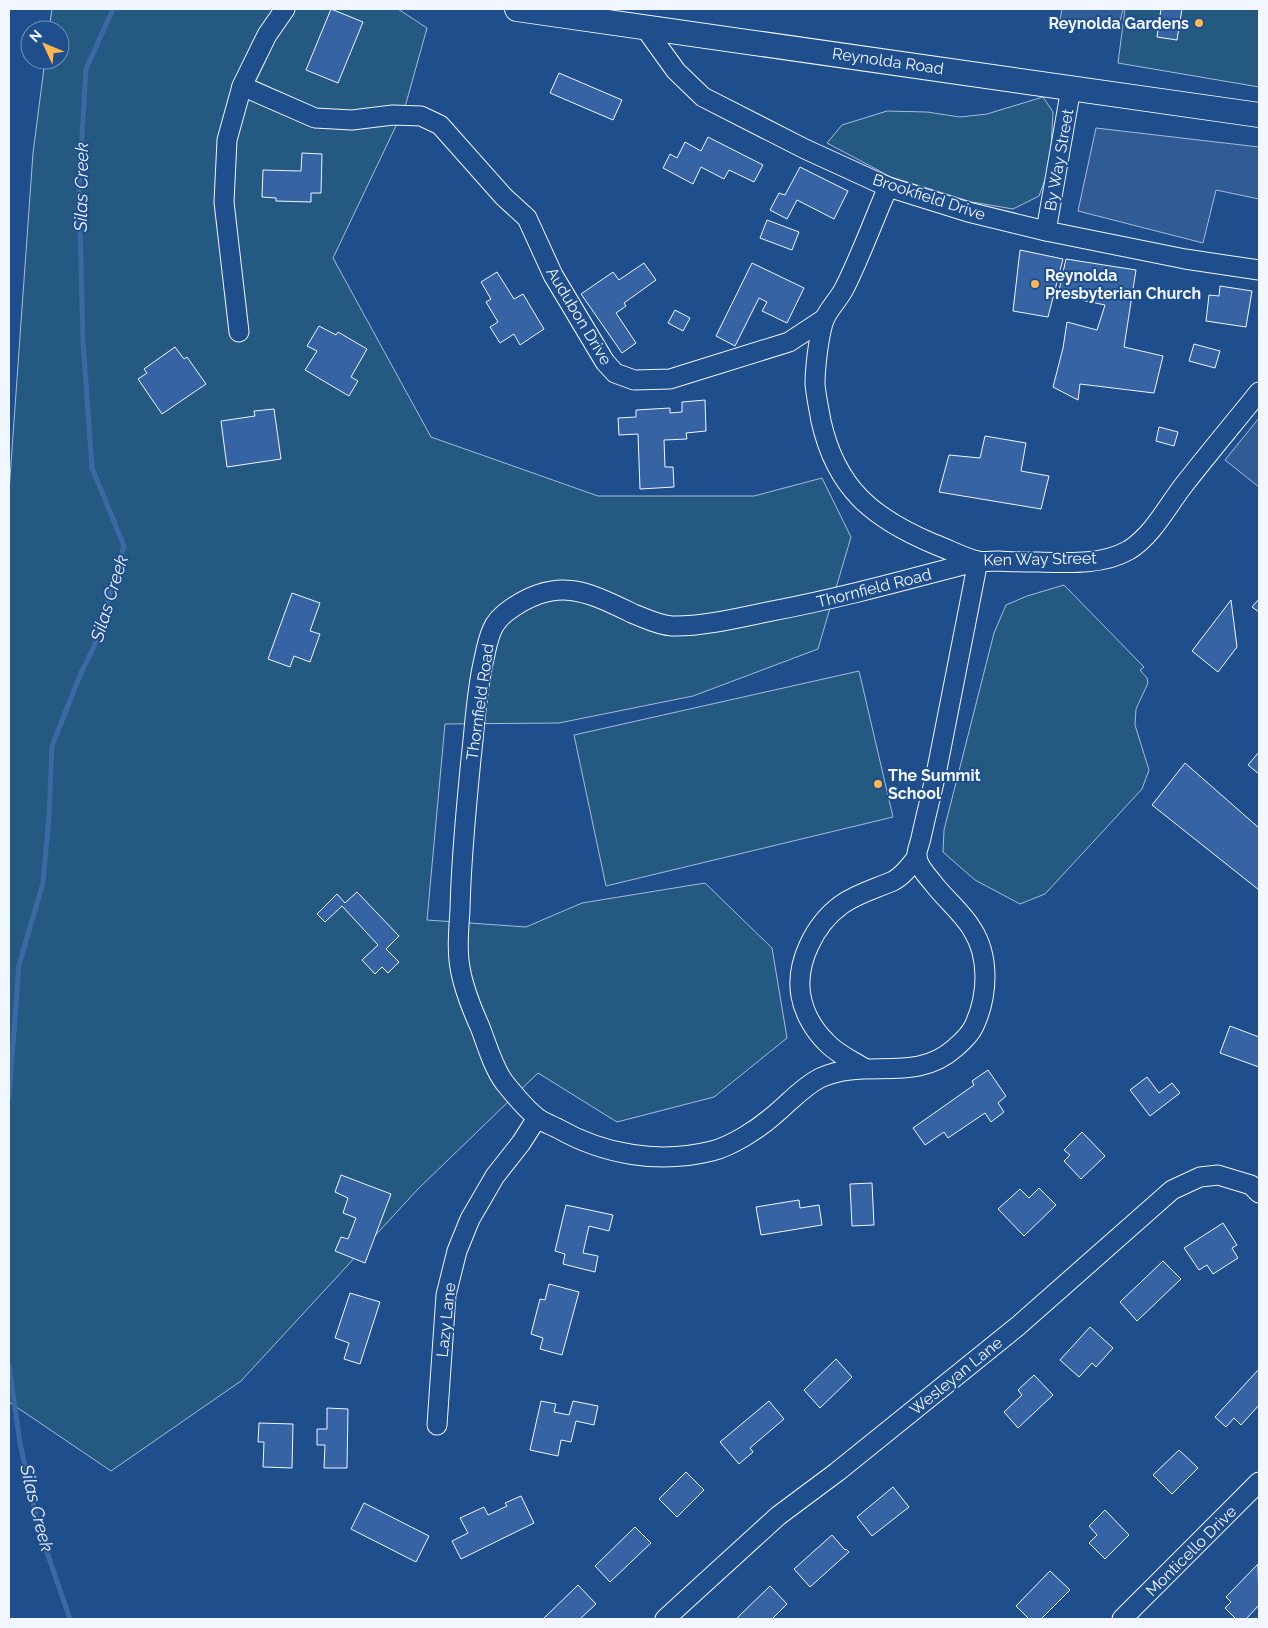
<svg xmlns="http://www.w3.org/2000/svg" width="1268" height="1628" font-family="Raleway,sans-serif">
<style>
.green{fill:#245a82;stroke:#a8bbd7}
.parking{fill:#305b95;stroke:#a8bbd7}
.lines{fill:none;stroke-linecap:round;stroke-linejoin:round}
.stream{stroke:#3b69a3;stroke-width:5}
.building{fill:#3563a3;stroke:#f2f6ff}
.minor-casing{stroke:#f2f6ff;stroke-width:21}
.major-casing{stroke:#f2f6ff;stroke-width:26}
.minor{stroke:#1f4e8c;stroke-width:19}
.major{stroke:#1f4e8c;stroke-width:24}
.poi-dot{fill:#ffb74d;stroke:#1f4e8c;stroke-width:2}
.labels{text-anchor:middle;dominant-baseline:central;stroke-width:4;stroke-linejoin:round;paint-order:stroke}
.poi-label{font-size:16px;font-weight:bold;fill:#f2f6ff;stroke:#1f4e8c;text-anchor:start}
.street-label{font-size:16px;fill:#f2f6ff;stroke:#1f4e8c}
.water-label{font-size:18px;font-style:italic;fill:#f2f6ff;stroke:#1f4e8c}
</style>
<rect width="100%" height="100%" fill="#1f4e8c"/>
<g class="green">
<path d="M52,9H398L427,28L405,107L333,258L431,437L598,496H754L822,478L851,537L818,649L693,696L559,723L445,724L427,920L526,927L582,903L705,883L772,948L787,1038L714,1097L617,1122L538,1073L418,1189L241,1381L111,1471L9,1402V492L33,153L45,60H60V30H49Z"/>
<path d="M1125,9H1259V87L1118,63Z"/>
<path d="M1043,97L1053,112L1050,166L1039,196L1013,209L972,202L891,177L827,143L842,125L887,111L927,112L960,117L987,114Z"/>
<path d="M1064,585L1144,667L1140,670L1147,678L1148,683L1136,709L1135,725L1149,770L1142,789L1045,894L1020,904L975,880L943,852L944,830L994,633L1006,605L1027,596Z"/>
<path d="M859,671L893,817L606,886L574,735Z"/>
</g>
<g class="parking">
<path d="M1062,9H1123L1119,26L1060,20Z"/>
<path d="M1096,128L1259,147V199L1216,190L1203,243L1078,211Z"/>
<path d="M1259,418V487L1225,460Z"/>
</g>
<g class="lines">
<g class="stream">
<path d="M9,1097L19,965L43,883L49,816L52,746L81,673L94,647L124,546L92,468L83,341L79,186L86,69L113,9"/>
<path d="M9,1365L20,1443L39,1529L70,1619"/>
</g>
</g>
<g class="building">
<path d="M331,9L363,22L338,83L306,70Z"/>
<path d="M1161,9H1182L1177,40L1157,37Z"/>
<path d="M559,73L622,100L613,120L550,93Z"/>
<path d="M708,137L763,165L754,182L729,170L724,179L701,167L693,184L663,168L670,154L677,158L685,142L701,151Z"/>
<path d="M302,153L322,154L321,193H311V202L276,201V198L262,197L263,170L301,171Z"/>
<path d="M800,167L848,191L834,219L797,200L787,219L770,210L779,193L785,195Z"/>
<path d="M767,220L799,232L792,250L760,238Z"/>
<path d="M1020,250L1063,259L1048,317L1013,311Z"/>
<path d="M1066,259L1136,270L1124,347L1163,356L1154,393L1080,384L1078,400L1053,387L1063,348L1067,322L1097,330L1105,305L1058,295Z"/>
<path d="M644,263L656,280L624,303L626,306L616,313L636,343L622,353L581,294L613,272L619,280Z"/>
<path d="M752,263L804,288L787,323L762,311L767,302L759,298L735,346L716,336Z"/>
<path d="M497,272L514,299L523,294L544,329L520,345L514,334L500,343L490,327L498,322L486,302L491,299L481,282Z"/>
<path d="M1220,286L1252,291L1246,327L1206,321L1209,295L1219,296Z"/>
<path d="M675,310L690,318L683,331L668,323Z"/>
<path d="M319,326L336,335L338,332L367,349L351,377L358,381L349,396L305,370L317,351L307,346Z"/>
<path d="M1194,344L1220,351L1215,368L1189,361Z"/>
<path d="M175,347L184,359L187,357L206,384L162,414L138,379L147,373L144,369Z"/>
<path d="M705,400L706,431L686,433L687,439L664,440L665,467H673L674,487L640,489L638,434L619,435L618,418L636,417V410L670,408V413L682,412V402Z"/>
<path d="M274,409L281,459L227,467L221,421L255,416L254,411Z"/>
<path d="M1159,427L1178,432L1174,446L1156,441Z"/>
<path d="M985,436L1026,443L1021,471L1049,476L1041,509L939,492L949,455L980,458Z"/>
<path d="M292,593L320,603L310,631L320,634L310,662L294,656L290,667L268,659Z"/>
<path d="M1259,599V612L1252,607Z"/>
<path d="M1231,600L1237,647L1218,672L1192,651Z"/>
<path d="M1259,752V774L1248,765Z"/>
<path d="M1185,763L1259,828V890L1152,805Z"/>
<path d="M357,892L399,936L386,949L399,962L388,973L382,967L375,974L362,960L378,945L342,906L325,922L317,914L337,894L345,903Z"/>
<path d="M1230,1026L1259,1037V1067L1220,1053Z"/>
<path d="M988,1070L1006,1096L998,1103L1004,1112L991,1122L985,1113L948,1138L944,1132L925,1145L913,1128L974,1085L972,1081Z"/>
<path d="M1147,1077L1159,1093L1172,1083L1180,1093L1150,1116L1130,1090Z"/>
<path d="M1082,1132L1105,1156L1081,1179L1064,1161L1070,1155L1064,1150Z"/>
<path d="M341,1175L391,1194L365,1263L335,1251L341,1237L348,1239L356,1218L343,1213L348,1198L335,1192Z"/>
<path d="M872,1183L874,1225L852,1226L850,1184Z"/>
<path d="M1039,1188L1056,1205L1024,1236L998,1209L1020,1189L1029,1198Z"/>
<path d="M799,1200L800,1208L819,1205L822,1225L761,1235L756,1207Z"/>
<path d="M566,1205L613,1215L609,1231L589,1226L583,1253L598,1256L595,1272L563,1264L565,1254L555,1251Z"/>
<path d="M1223,1223L1237,1245L1232,1248L1238,1258L1213,1274L1207,1265L1199,1270L1184,1248Z"/>
<path d="M1163,1261L1181,1279L1137,1321L1120,1302Z"/>
<path d="M549,1284L579,1292L562,1355L540,1349L543,1338L531,1334L540,1299L545,1300Z"/>
<path d="M350,1293L380,1302L360,1364L344,1359L349,1343L335,1338Z"/>
<path d="M1090,1327L1113,1348L1096,1367L1092,1363L1079,1377L1060,1360Z"/>
<path d="M836,1359L852,1377L820,1408L804,1390Z"/>
<path d="M1259,1369V1405L1241,1425L1234,1418L1226,1427L1215,1417Z"/>
<path d="M1034,1375L1053,1395L1018,1428L1004,1412L1022,1395L1018,1390Z"/>
<path d="M541,1401L556,1404L554,1412L569,1415L573,1401L598,1406L594,1425L576,1421L571,1442L561,1440L558,1456L530,1450Z"/>
<path d="M769,1401L784,1419L750,1448L753,1452L739,1464L720,1442Z"/>
<path d="M327,1408L348,1409L347,1468H324L325,1445H317V1429H327Z"/>
<path d="M259,1423L293,1424L292,1468L263,1467L264,1442H258Z"/>
<path d="M1179,1450L1198,1468L1172,1494L1153,1475Z"/>
<path d="M686,1472L704,1490L677,1517L659,1499Z"/>
<path d="M893,1487L909,1507L872,1536L857,1517Z"/>
<path d="M521,1496L534,1523L461,1559L452,1541L468,1533L460,1518L484,1507L488,1515L507,1506L505,1503Z"/>
<path d="M364,1503L429,1536L416,1562L351,1529Z"/>
<path d="M1105,1510L1129,1535L1105,1559L1089,1543L1097,1535L1089,1526Z"/>
<path d="M635,1527L651,1543L610,1582L595,1566Z"/>
<path d="M832,1535L845,1550L846,1549L849,1552L810,1587L794,1569Z"/>
<path d="M1258,1564L1259,1605L1246,1619H1236L1225,1608L1231,1602L1226,1597Z"/>
<path d="M1050,1571L1070,1590L1041,1619H1029L1016,1606Z"/>
<path d="M578,1585L596,1604L580,1619H543Z"/>
<path d="M770,1586L787,1604L772,1619H736Z"/>
</g>
<g class="lines">
<g class="minor-casing">
<g id="minor">
<path d="M285,9L267,35L242,86L315,118L352,120L393,115L421,116L440,125L504,197L527,218L553,275L605,362L615,373L634,380L670,379L789,342L824,319"/>
<path d="M645,28L676,71L703,97L805,149L888,187L968,212L1046,231L1185,259L1259,270"/>
<path d="M888,187C874,219 861,255 845,287C840,298 830,307 825,318C819,331 815,369 815,384C816,396 819,409 821,421C836,488 872,518 934,544C948,549 962,557 977,561C983,562 991,561 998,561C1011,562 1025,562 1039,562C1069,563 1103,565 1129,550C1152,536 1167,507 1183,486C1208,454 1234,423 1259,392"/>
<path d="M1046,231L1071,88"/>
<path d="M239,332L224,202L227,140L242,86"/>
<path d="M978,561C964,630 951,700 937,769C932,792 926,815 921,838C920,844 916,851 917,857C918,866 928,877 933,883C945,899 962,912 972,929C990,957 988,996 974,1026C970,1035 962,1042 955,1048C915,1084 866,1057 820,1078C801,1088 789,1103 773,1116C758,1129 732,1146 712,1151C659,1164 604,1155 557,1128C551,1125 545,1123 539,1119C529,1112 512,1092 504,1082C493,1067 487,1045 480,1027C471,1007 461,982 459,960C457,944 459,926 460,910C461,859 466,809 471,759C475,726 476,692 484,659C486,649 488,639 492,630C496,620 503,614 512,608C559,576 588,592 634,614C647,619 658,625 672,626C702,627 742,617 772,611C841,598 909,579 978,561Z"/>
<path d="M864,1068C851,1060 837,1054 826,1042C814,1030 804,1013 801,996C795,963 815,924 841,905C858,893 875,889 893,881C903,876 910,866 917,857"/>
<path d="M437,1425L446,1295L457,1251L470,1219L495,1176L521,1143L537,1118"/>
<path d="M665,1619L778,1516L837,1472L1018,1326L1172,1190L1200,1177L1218,1175L1251,1185L1259,1193"/>
<path d="M1122,1619L1259,1482"/>
</g>
</g>
<g class="major-casing">
<path id="major" d="M517,9L1259,115"/>
</g>
<use href="#minor" class="minor"/>
<use href="#major" class="major"/>
</g>
<g class="poi-dot">
<circle cx="1199" cy="23" r="5"/>
<circle cx="1035" cy="284" r="5"/>
<circle cx="878" cy="784" r="5"/>
</g>
<g class="labels">
<g class="poi-label">
<text x="1189" y="23" text-anchor="end">Reynolda Gardens</text>
<text x="1045" y="275">Reynolda<tspan x="1045" dy="18">Presbyterian Church</tspan></text>
<text x="888" y="775">The Summit<tspan x="888" dy="18">School</tspan></text>
</g>
<g class="street-label">
<text transform="translate(888 61) rotate(8)">Reynolda Road</text>
<text transform="translate(1059 160) rotate(-80)">By Way Street</text>
<text transform="translate(929 197) rotate(18)">Brookfield Drive</text>
<text transform="translate(579 316) rotate(59)">Audubon Drive</text>
<text transform="translate(1040 559) rotate(-1)">Ken Way Street</text>
<text transform="translate(874 588) rotate(-14)">Thornfield Road</text>
<text transform="translate(480 702) rotate(-82)">Thornfield Road</text>
<text transform="translate(446 1320) rotate(-84)">Lazy Lane</text>
<text transform="translate(956 1376) rotate(-39)">Wesleyan Lane</text>
<text transform="translate(1191 1551) rotate(-45)">Monticello Drive</text>
</g>
<g class="water-label">
<text transform="translate(81 187) rotate(-89)">Silas Creek</text>
<text transform="translate(109 598) rotate(-73)">Silas Creek</text>
<text transform="translate(37 1508) rotate(76)">Silas Creek</text>
</g>
</g>
<rect width="1268" height="1628" fill="none" stroke="#f2f6ff" stroke-width="20"/>
<g transform="translate(45 45) rotate(314)"><circle r="24" fill="#1f4e8c" stroke="#7391ba"/>
<path d="M0-4L9 19L0 12L-9 19Z" fill="#ffb74d"/>
<text y="-8" font-size="14" font-weight="bold" text-anchor="middle" fill="#f2f6ff">N</text>
</g>
</svg>
